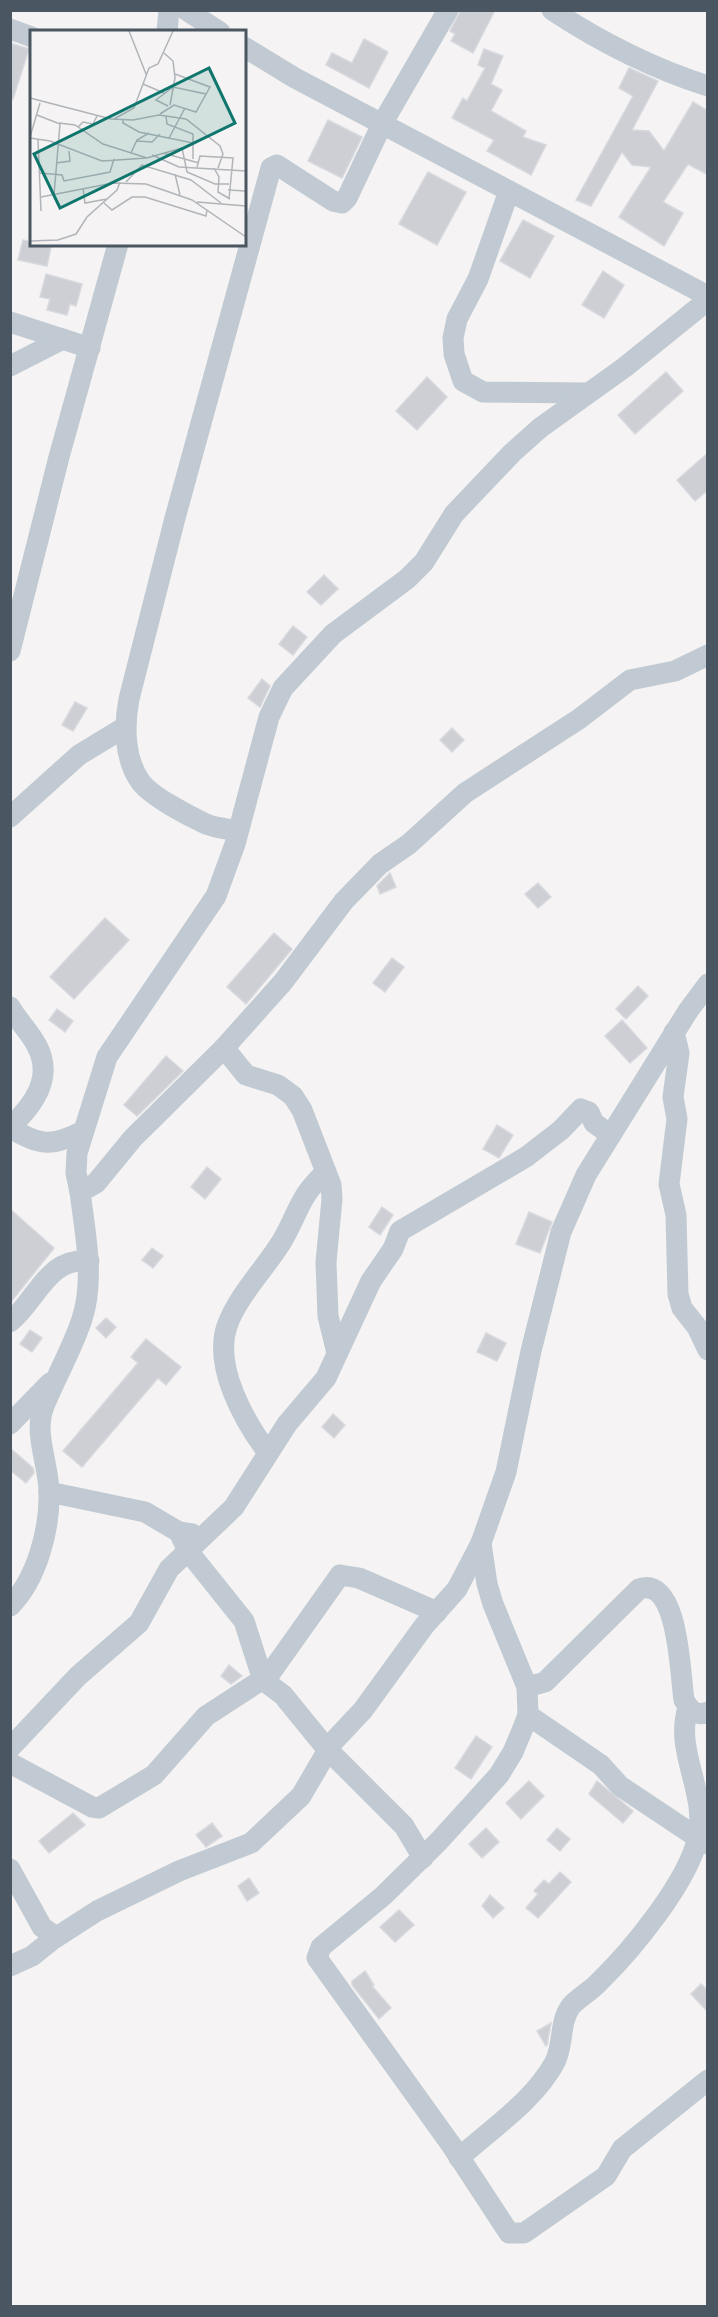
<svg xmlns="http://www.w3.org/2000/svg" width="718" height="2317" font-family="'Archivo Narrow',sans-serif">
<style>
.building{fill:#cdcfd5;stroke:#d7d9de;stroke-width:1.5}
.lines{fill:none;stroke-linecap:round;stroke-linejoin:round}
.minor{stroke:#c1cad2;stroke-width:21}
.inset-road{fill:none;stroke:#b1b4b9;stroke-width:1.5}
.view{fill:#0f766e;fill-opacity:0.15;stroke:#0f766e;stroke-width:3}
.inset-edge{fill:none;stroke:#4a5661;stroke-width:3}
</style>
<rect width="100%" height="100%" fill="#f5f3f3"/>
<g class="building">
<path d="M461,10H495L473,53L451,41L455,34L450,31Z"/>
<path d="M364,39L388,52L369,88L326,65L332,53L352,63Z"/>
<path d="M10,43L29,49L13,99L10,98Z"/>
<path d="M484,49L503,56L491,84L502,90L491,111L526,131L523,137L546,145L531,175L487,151L494,140L452,118L463,98L467,101L485,68L478,65Z"/>
<path d="M629,68L658,81L632,130L649,131L664,151L693,102L708,111V175L688,164L663,202L683,213L664,246L619,217L651,167L632,165L622,152L591,206L576,200L633,96L619,88Z"/>
<path d="M328,120L362,137L342,178L308,161Z"/>
<path d="M428,172L466,192L437,245L399,224Z"/>
<path d="M523,220L554,236L530,278L500,261Z"/>
<path d="M23,240L32,242V244L51,247L47,266L18,260Z"/>
<path d="M603,271L624,285L604,318L582,305Z"/>
<path d="M46,274L82,284L76,306L70,304L67,315L47,310L50,299L40,297Z"/>
<path d="M666,372L683,391L635,434L618,415Z"/>
<path d="M427,377L447,397L417,430L396,411Z"/>
<path d="M708,453V490L695,501L677,480Z"/>
<path d="M324,575L338,589L321,605L307,592Z"/>
<path d="M293,626L307,637L293,655L279,644Z"/>
<path d="M262,679L270,686L260,707L248,698Z"/>
<path d="M75,702L87,708L73,731L62,725Z"/>
<path d="M452,728L464,740L452,752L440,740Z"/>
<path d="M390,873L396,887L380,894L377,886Z"/>
<path d="M538,883L551,897L538,908L525,894Z"/>
<path d="M105,918L129,940L74,999L50,977Z"/>
<path d="M274,933L292,949L246,1004L227,987Z"/>
<path d="M392,958L404,967L385,992L373,983Z"/>
<path d="M638,986L648,996L626,1019L616,1009Z"/>
<path d="M57,1009L73,1021L65,1032L49,1020Z"/>
<path d="M622,1020L647,1048L630,1063L605,1036Z"/>
<path d="M166,1056L183,1071L137,1116L124,1105Z"/>
<path d="M497,1125L513,1135L499,1158L483,1149Z"/>
<path d="M207,1167L221,1179L205,1199L191,1187Z"/>
<path d="M382,1207L393,1215L380,1235L369,1227Z"/>
<path d="M10,1209L54,1248L10,1303Z"/>
<path d="M529,1212L552,1222L540,1253L516,1244Z"/>
<path d="M152,1248L163,1256L153,1268L142,1260Z"/>
<path d="M106,1318L116,1327L106,1338L96,1328Z"/>
<path d="M30,1330L42,1338L32,1352L20,1344Z"/>
<path d="M486,1333L506,1343L497,1361L477,1352Z"/>
<path d="M146,1339L181,1367L166,1385L158,1378L82,1467L63,1451L138,1363L131,1357Z"/>
<path d="M333,1414L345,1425L334,1438L322,1427Z"/>
<path d="M10,1448L33,1468L34,1473L26,1483L10,1470Z"/>
<path d="M229,1665L242,1676L231,1684L221,1676Z"/>
<path d="M476,1736L492,1747L471,1779L455,1768Z"/>
<path d="M529,1781L544,1796L521,1819L506,1803Z"/>
<path d="M597,1781L633,1811L623,1823L589,1794Z"/>
<path d="M73,1813L85,1825L49,1853L39,1841Z"/>
<path d="M212,1823L222,1836L206,1847L196,1835Z"/>
<path d="M486,1828L499,1842L482,1858L469,1844Z"/>
<path d="M557,1828L570,1839L560,1851L547,1840Z"/>
<path d="M560,1872L571,1882L538,1918L526,1908L538,1894L534,1891L544,1880L549,1884Z"/>
<path d="M249,1878L259,1893L247,1901L238,1886Z"/>
<path d="M490,1895L504,1908L493,1918L482,1906Z"/>
<path d="M399,1910L414,1925L395,1942L380,1927Z"/>
<path d="M365,1971L374,1985L372,1986L391,2008L379,2019L352,1985V1981Z"/>
<path d="M701,1984L708,1991V2012L691,1994Z"/>
<path d="M551,2023L547,2045L546,2046L537,2031Z"/>
</g>
<g class="lines">
<g class="minor">
<path d="M186,10L220,32"/>
<path d="M552,10C602,43 651,68 708,86"/>
<path d="M10,29L32,37"/>
<path d="M167,32L169,10"/>
<path d="M244,47L295,78L708,296"/>
<path d="M509,191L478,279L457,319L453,338L454,354L463,381L483,392L588,393"/>
<path d="M10,322L90,348"/>
<path d="M10,366L63,339"/>
<path d="M10,651L59,457L118,244"/>
<path d="M10,817L79,755L125,727"/>
<path d="M238,831C228,829 216,828 206,824C189,816 150,796 140,781C124,758 124,725 129,699L175,518L271,168L277,165L333,201L342,203L347,198L382,124L448,10"/>
<path d="M10,1007C18,1021 30,1032 37,1046C54,1078 33,1106 10,1127"/>
<path d="M674,1032L679,1053L673,1097L677,1119L669,1184L676,1215L678,1294L682,1308L697,1327L708,1350"/>
<path d="M224,1048L246,1075L278,1085L293,1096L302,1110L331,1185L332,1199L326,1262L328,1316L337,1353"/>
<path d="M10,1128C41,1146 52,1147 83,1131"/>
<path d="M80,1192L76,1173L77,1153L107,1057L216,896L235,844L269,717L283,688L333,634L407,579L424,562L454,514L512,453L540,428L625,367L708,300"/>
<path d="M10,1322C38,1299 47,1257 89,1261"/>
<path d="M10,1424L50,1383"/>
<path d="M268,1453C245,1422 213,1367 227,1326C238,1295 265,1269 282,1241C299,1212 299,1196 326,1172"/>
<path d="M49,1492L145,1512L179,1532L192,1534"/>
<path d="M179,1532L188,1551L244,1621L263,1680L283,1695L327,1749L404,1826L423,1858"/>
<path d="M481,1543L487,1584L493,1604L527,1687L528,1715L523,1728L513,1752L499,1775L439,1841L383,1896L321,1947L317,1958L452,2146L509,2233H524L606,2176L622,2149L708,2080"/>
<path d="M10,1606C37,1579 50,1529 49,1492C49,1465 33,1433 44,1406C55,1379 73,1347 82,1319C95,1280 85,1232 80,1192L96,1183L133,1138L224,1048L283,982L344,901L380,864L409,844L465,793L579,719L630,680L675,671L708,655"/>
<path d="M527,1687L545,1682L639,1589C679,1575 680,1675 684,1700C689,1709 696,1717 708,1712"/>
<path d="M528,1715L601,1765L620,1786L707,1844"/>
<path d="M10,1748L78,1676L139,1623L169,1569L234,1507L287,1424L326,1378L371,1281L393,1249L400,1231L526,1157L561,1130L581,1109L589,1112L594,1123L611,1135"/>
<path d="M10,1763L92,1807L99,1808L154,1775L206,1716L269,1675L340,1575L359,1578L437,1612"/>
<path d="M10,1869L42,1927L56,1937"/>
<path d="M10,1966L32,1956L52,1940L97,1911L179,1871L251,1843L301,1796L332,1743L363,1710L424,1626L457,1589L481,1543L506,1472L531,1351L561,1232L586,1175L688,1011L708,984"/>
<path d="M459,2158C491,2129 534,2101 555,2062C564,2044 559,2022 571,2006C579,1997 591,1991 599,1982C632,1950 688,1882 698,1837C708,1793 674,1751 688,1708"/>
</g>
</g>
<g transform="translate(30 30)">
<rect width="216" height="216" fill="#f5f3f3"/>
<path class="inset-road" d="M99,1L116,44M134,23L143,31L145,48L140,75M113,54L134,63M0,68L81,89L103,90L129,85L156,89L190,116L193,124L188,138M138,76L126,70L143,57L176,64M130,84L144,75L166,82L180,57L145,44M7,85L30,94L24,165M136,86L137,94L163,104V129M84,89L104,78L119,38L128,34L143,1M93,90V93L109,102L163,113M29,93L45,95L73,114L117,128L152,118L157,142L185,154H199M48,97L53,92L63,94L67,86M0,107L10,73M0,108L20,111L72,131L117,128M139,108L155,78M8,110L11,181M107,111L122,112L130,104M101,123L107,110L119,103M133,123L169,133M122,125L149,137L216,141M26,133L40,131L39,121M167,137L170,126L203,128L199,169M184,138L189,147L188,162L200,169M10,143L32,145L34,151L80,142L84,129M145,144L150,165M96,152L112,135L161,150L191,173M53,158L55,173L77,169M198,160L216,161M11,167L83,153L116,154L162,170L216,207M167,172L216,176M74,173L82,180L102,167H115L176,186L177,180M0,211L28,210L46,204L57,187L87,160L90,152"/>
<path class="view" d="M179,38L205,93L30,178L4,124Z"/>
<rect width="216" height="216" class="inset-edge"/>
</g>
<rect width="718" height="2317" fill="none" stroke="#4a5661" stroke-width="24"/>
</svg>
